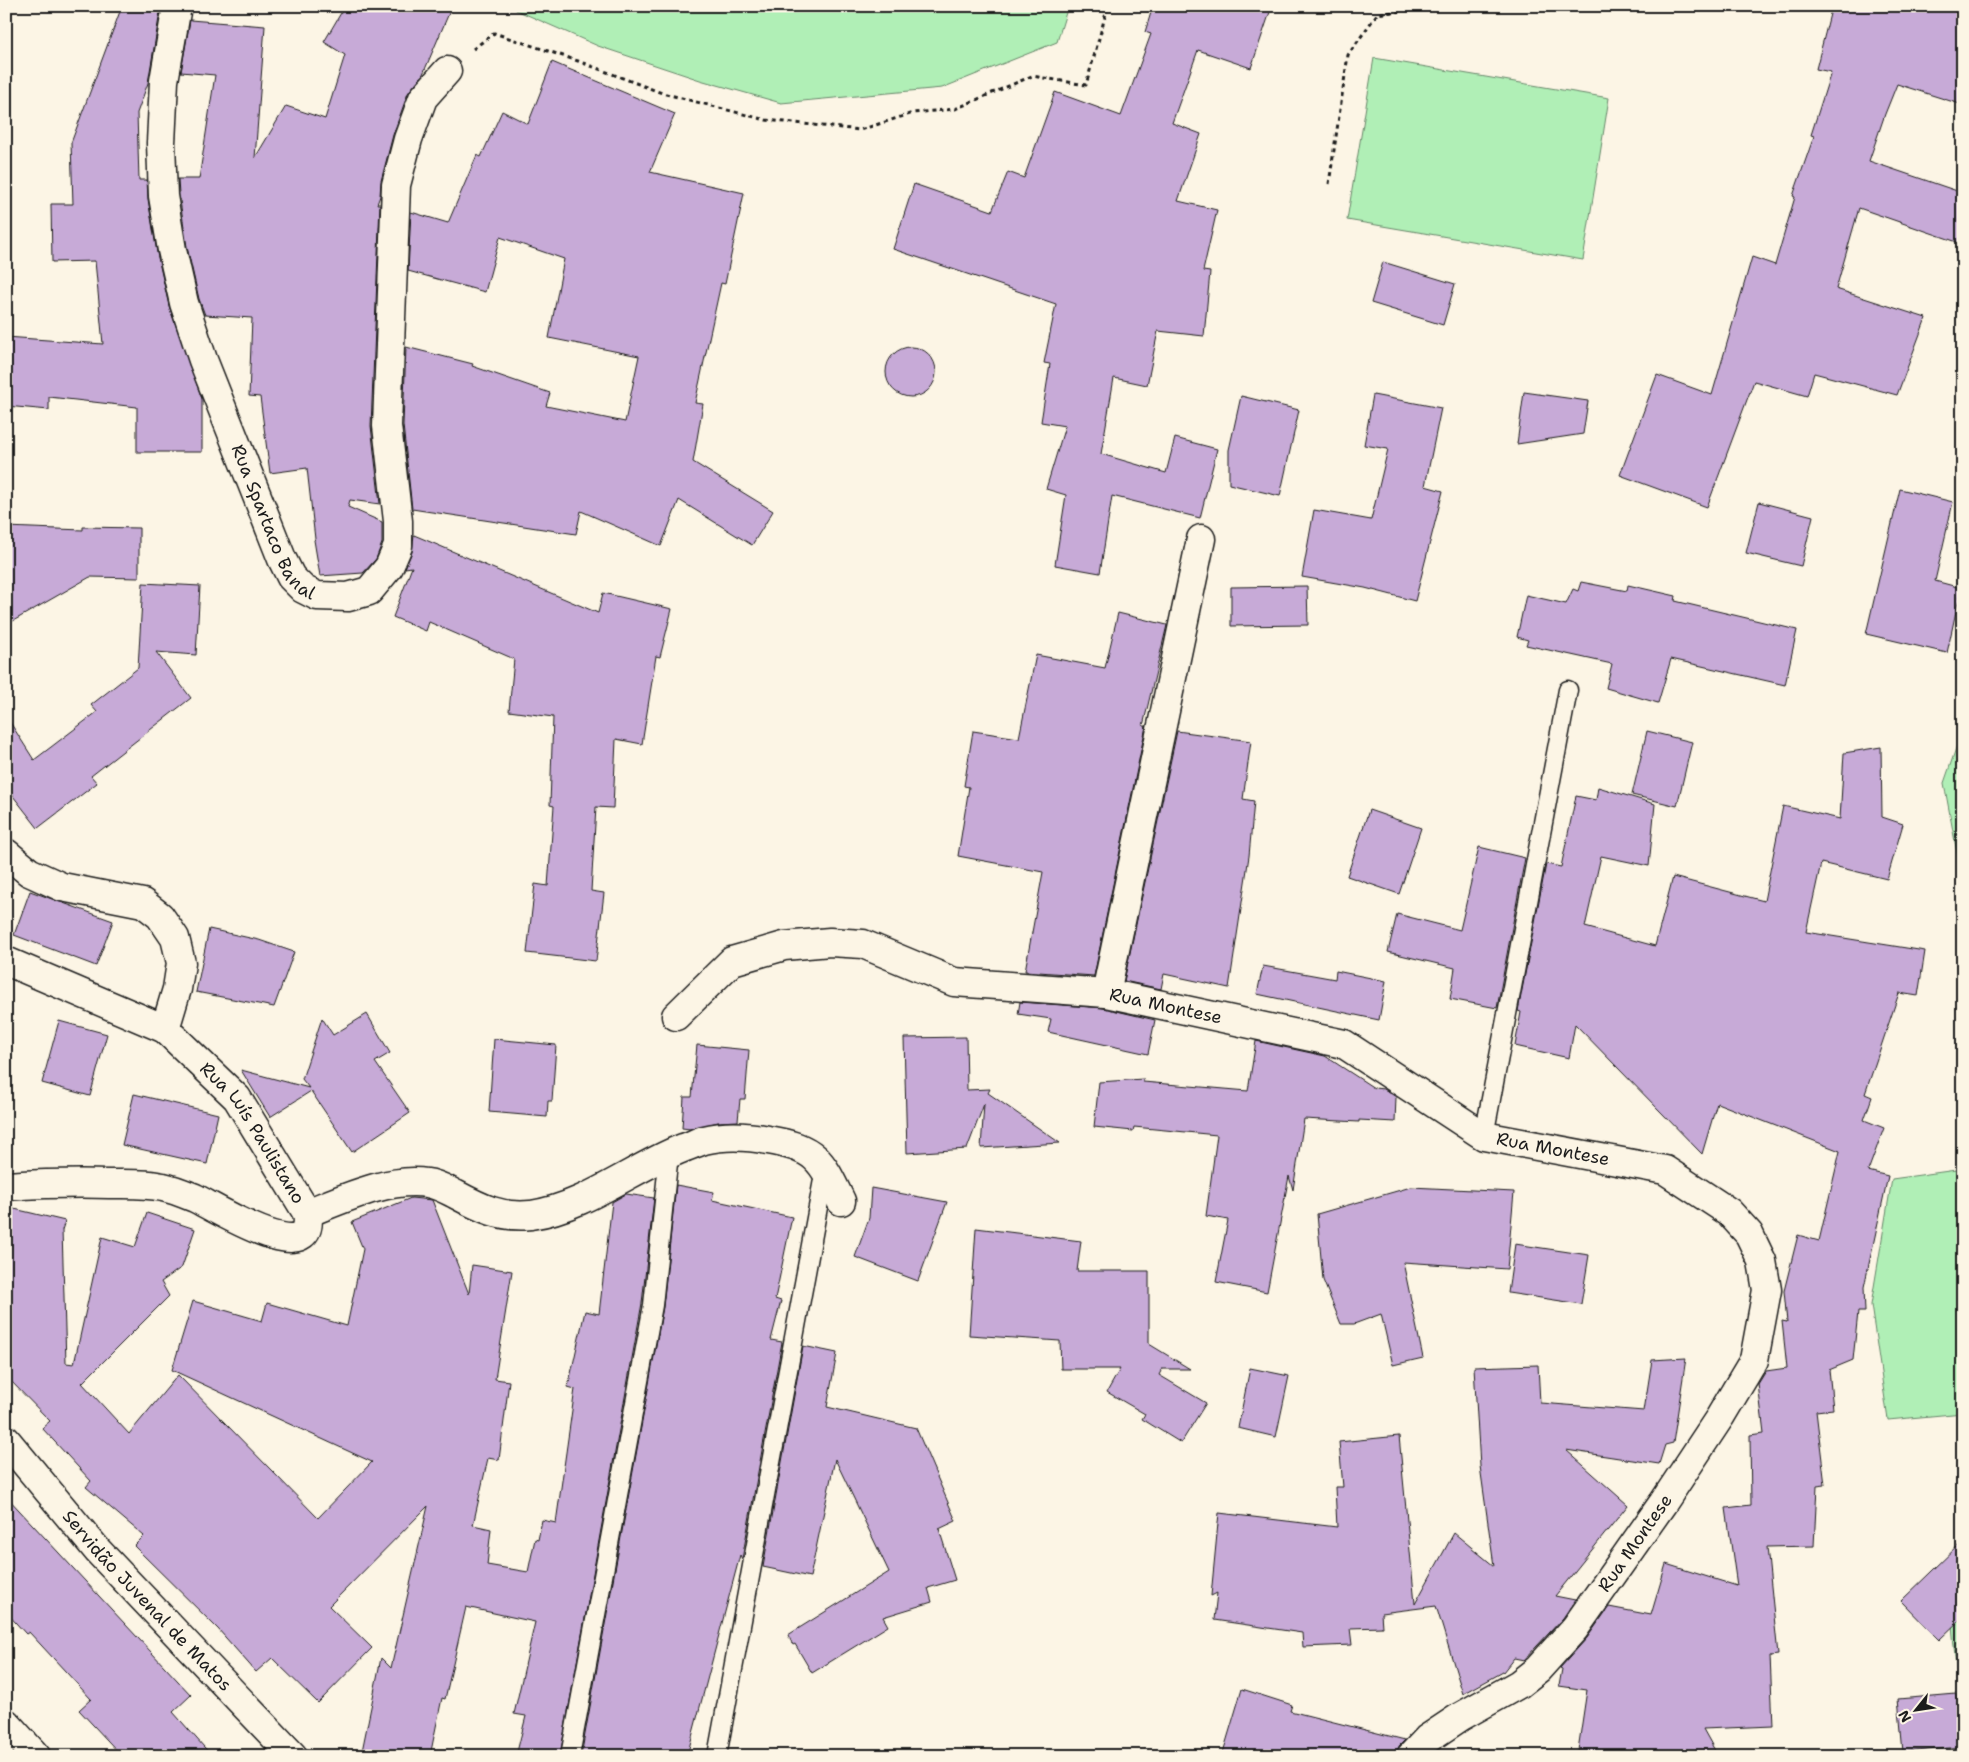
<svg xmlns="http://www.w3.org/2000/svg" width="1969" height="1762" font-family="'Shantell Sans',sans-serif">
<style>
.green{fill:#b0efb6;stroke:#668669}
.building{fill:#c7aad7;stroke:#1c1c1c}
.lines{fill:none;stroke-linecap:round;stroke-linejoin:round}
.lane-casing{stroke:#1c1c1c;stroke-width:21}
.street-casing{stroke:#1c1c1c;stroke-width:31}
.path{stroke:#1c1c1c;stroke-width:3;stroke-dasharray:4 4;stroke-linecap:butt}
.lane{stroke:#fcf5e5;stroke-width:18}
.street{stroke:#fcf5e5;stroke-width:28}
.labels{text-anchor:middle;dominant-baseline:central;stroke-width:5;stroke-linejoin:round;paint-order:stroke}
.street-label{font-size:18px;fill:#1c1c1c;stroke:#fcf5e5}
</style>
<rect width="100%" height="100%" fill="#fcf5e5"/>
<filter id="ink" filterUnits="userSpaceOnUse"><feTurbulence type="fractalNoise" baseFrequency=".02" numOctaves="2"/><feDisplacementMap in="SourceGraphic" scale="10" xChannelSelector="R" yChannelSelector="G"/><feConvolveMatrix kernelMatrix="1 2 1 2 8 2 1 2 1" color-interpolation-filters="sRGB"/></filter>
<g filter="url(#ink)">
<g class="green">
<path d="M512,6H1068L1057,42L942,88L781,103L700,80L598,46L516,10Z"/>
<path d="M1374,58L1609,98L1583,260L1347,220Z"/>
<path d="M1963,728V885L1944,783Z"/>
<path d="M1963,1169V1413L1888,1420L1871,1305L1892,1179Z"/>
<path d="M1963,1598V1742L1952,1625Z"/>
</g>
<g class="building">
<path d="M122,6H161L148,83L137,113L139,180H147L148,199L157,253L169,306L202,399V452H137V407L49,397V410L6,406V337L103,344L95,261L52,262L51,204H73L71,143Z"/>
<path d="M345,6H452L423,74L408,93L393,135L381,181L380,196L377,204H380L371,426L380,504L350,500L348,507L382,522V543L376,559L363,573L320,576L314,540L315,539L307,468L270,473L260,397L249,396L252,318L205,315L199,299L187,247L179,194L178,179H199L215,75L181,72L190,20L265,26L255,158L286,106L325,119L345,55L324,42Z"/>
<path d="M1153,6H1272L1251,68L1198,50L1172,123L1201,134L1178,201L1217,210L1203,271L1210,272L1204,336L1158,331L1147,385L1114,378L1101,454L1166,473L1175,438L1217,449L1200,518L1112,496L1100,573L1055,565L1066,495L1046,489L1065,426L1041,422L1050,364L1044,363L1056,304L893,249L914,184L992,211L1008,172L1024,178L1055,92L1121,116L1151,34L1145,32Z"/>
<path d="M1832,6H1963V105L1897,84L1885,114L1869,161L1963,193V244L1859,208L1836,289L1926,318L1897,395L1814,373L1807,396L1754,381L1707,507L1620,475L1657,375L1712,395L1752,257L1775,265L1795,197L1793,196L1814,136L1811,135L1831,72L1816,69Z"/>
<path d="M552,62L675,114L650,172L744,193L725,284L721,283L695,403L703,404L693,462L773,511L752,545L679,500L661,546L581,511L576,534L412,509L403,425L406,347L473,364L472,366L550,393L546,406L625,422L639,356L549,338L564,259L500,237L485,292L408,271L411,212L448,223L477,155L481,157L502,111L528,124Z"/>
<path d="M1383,262L1455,284L1443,325L1371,303Z"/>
<circle cx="911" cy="372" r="25"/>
<path d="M1524,392L1588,401L1583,434L1517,444Z"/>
<path d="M1373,395L1441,408L1425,486L1443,491L1415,601L1365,588L1302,577L1314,510L1371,520L1388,449L1364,445Z"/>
<path d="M1241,396L1299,410L1280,496L1229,484V450Z"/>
<path d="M1900,489L1953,502L1935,581L1961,588L1947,653L1866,634Z"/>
<path d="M1759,502L1813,516L1801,566L1746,553Z"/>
<path d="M6,527L83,530V527L139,528V578L90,577L6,625Z"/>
<path d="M414,535L598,613L603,593L672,609L660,657L656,656L642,744L616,739L613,808L596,807L591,891L604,893L596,961L527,953L535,884L548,886L554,806L550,805L553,717L509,711L514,659L429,622L426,631L393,617L412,567L405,568L412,552Z"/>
<path d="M1581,582L1627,591L1628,585L1676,596L1675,601L1797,630L1785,685L1671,659L1658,703L1606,688L1612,664L1526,645L1528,640L1517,637L1526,595L1566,604L1573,589L1578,591Z"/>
<path d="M143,583L200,586L196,655L156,652L191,698L91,776L97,783L38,828L6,787V716L34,760L97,712L91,705L138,668Z"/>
<path d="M1307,586L1308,625L1231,626V587Z"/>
<path d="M1118,613L1167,625L1143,726H1146L1094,976L1025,971L1043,872L958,856L969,787L964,786L973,731L1019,738L1036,655L1105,668Z"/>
<path d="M1177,731L1251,741L1243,799L1254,801L1249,856L1229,988L1164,974L1161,989L1124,981Z"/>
<path d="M1647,731L1692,742L1677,806L1632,795Z"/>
<path d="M1881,747L1882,817L1903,824L1887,879L1821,863L1806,932L1925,951L1918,996L1899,993L1865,1094L1872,1097L1864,1120L1884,1128L1868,1171L1888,1176L1864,1287L1865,1312H1858L1853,1360L1829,1370L1833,1409L1816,1411L1825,1485L1817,1486L1814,1546L1767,1547L1778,1655L1770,1656L1773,1726L1703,1729L1718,1756H1615L1578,1750L1587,1690L1559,1686L1562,1669L1560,1668L1587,1638L1609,1607L1651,1615L1666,1564L1737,1586L1726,1508L1751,1505L1750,1435L1764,1433L1758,1384L1766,1371L1787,1368L1782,1321L1787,1322L1784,1291L1798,1235L1819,1241L1840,1151L1717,1103L1702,1154L1575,1024L1569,1058L1515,1046L1521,1012L1518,1011L1546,864L1561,867L1576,796L1596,800L1598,787L1655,804L1649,866L1601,856L1585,927L1655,946L1673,877L1764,901L1783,806L1840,819L1844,753Z"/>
<path d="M1369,810L1421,828L1399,894L1347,876Z"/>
<path d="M1479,847L1525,858L1497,1008L1450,999L1455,968L1388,952L1397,914L1460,930Z"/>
<path d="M30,891L113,921L96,966L14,935Z"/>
<path d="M209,929L259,940L294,952L274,1007L196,992Z"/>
<path d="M1263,966L1335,979L1336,971L1386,981L1379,1020L1257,994Z"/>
<path d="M1020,1002L1104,1008L1155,1020L1148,1054L1048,1032L1051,1019L1018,1014Z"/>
<path d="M367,1014L390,1053L375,1062L410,1113L352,1152L311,1091L270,1117L241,1070L309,1088L302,1079L322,1018L333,1035Z"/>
<path d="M59,1021L107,1034L90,1096L42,1083Z"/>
<path d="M966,1037L967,1090L990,1089L988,1093L1060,1143L981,1148L984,1104L967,1149L907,1153L904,1038Z"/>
<path d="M494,1039L556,1045L552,1101H548L547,1117L489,1112Z"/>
<path d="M1256,1041L1325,1056L1374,1088L1384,1089L1396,1097L1395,1122L1359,1120V1122L1304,1119L1293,1190L1289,1176L1267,1292L1216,1282L1228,1220L1206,1216L1217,1135L1134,1127L1133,1131L1094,1127L1099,1082L1143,1079V1082L1248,1091Z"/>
<path d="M697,1045L749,1050L745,1099H740L738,1121L718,1122L690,1129L682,1128L684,1097H692Z"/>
<path d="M134,1094L218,1114L207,1164L122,1145Z"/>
<path d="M676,1185L714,1192L712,1200L792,1217L775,1299L781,1301L771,1340L782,1342L742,1559L740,1555L687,1756H581L663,1307Z"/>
<path d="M1411,1187L1514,1192L1507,1269L1403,1262L1423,1358L1393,1365L1381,1314L1354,1324H1341L1323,1280L1317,1214Z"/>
<path d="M871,1188L947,1202L918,1281L855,1257L869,1218Z"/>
<path d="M626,1194L654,1198L642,1303L560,1756H516L526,1716L514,1714L535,1622L466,1607L445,1699L442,1698L430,1756H361L381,1658L391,1668L428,1506L329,1606L372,1648L318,1703L272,1658L256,1672L218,1629L134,1546L144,1536L86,1487L91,1481L42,1428L50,1421L6,1376V1207L65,1221L62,1230L66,1363L74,1364L102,1237L135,1247L147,1213L195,1229L182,1267L161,1282L169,1296L82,1383L129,1434L178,1375L318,1518L372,1462L172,1370L193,1301L262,1321L267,1303L347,1326L363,1249L352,1222L411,1198L432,1200L469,1294L472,1265L512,1271L495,1379L509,1381L499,1460L488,1458L473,1525L491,1529L487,1565L528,1572L535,1539L538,1540L542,1520L556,1523L575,1389L568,1387L585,1311L599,1314L612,1202Z"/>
<path d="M976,1228L1081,1241L1077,1271H1149V1344L1190,1369H1162L1159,1375L1206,1403L1181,1443L1142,1419L1145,1414L1107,1392L1120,1369H1061L1060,1341L969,1335Z"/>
<path d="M1515,1244L1589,1255L1581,1304L1508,1293Z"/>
<path d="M803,1346L837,1353L827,1407L916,1428L956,1521L939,1529L955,1580L928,1588L932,1602L883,1617L888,1626L812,1673L795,1644L793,1645L788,1635L889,1572L835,1459L810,1577L763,1567Z"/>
<path d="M1686,1358L1673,1443L1665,1445L1659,1464L1566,1450L1628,1505L1555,1596L1575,1600L1563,1618L1524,1660L1514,1658L1503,1672L1463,1694L1436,1606L1381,1613L1382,1627L1350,1628L1352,1645L1303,1647L1302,1633L1214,1620L1217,1593L1211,1596L1219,1513L1337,1527L1335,1487H1343L1339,1442L1399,1436L1415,1604L1454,1533L1494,1566L1480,1466L1474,1367L1538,1365L1540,1403L1644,1411L1652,1360Z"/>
<path d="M1250,1368L1289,1376L1276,1437L1238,1428Z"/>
<path d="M6,1496L191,1695L173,1712L212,1756H122L79,1710L91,1699L29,1632L26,1634L6,1612Z"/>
<path d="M1963,1541V1617L1939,1640L1901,1601Z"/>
<path d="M1242,1689L1292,1705L1290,1711L1405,1740L1399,1746L1396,1756H1222Z"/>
<path d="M1956,1694L1962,1747L1903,1752L1898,1699Z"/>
</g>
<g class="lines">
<g class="lane-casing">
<g id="lane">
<path d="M1484,1136L1568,690"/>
<path d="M570,1756L653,1305L669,1154"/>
<path d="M717,1756L825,1169"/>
</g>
</g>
<g class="street-casing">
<g id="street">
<path id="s1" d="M177,6L164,81L161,143L163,196L172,250L184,303L203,360L282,559L291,577L303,589L317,596L348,597L369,591L389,567L398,546V521L387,426L396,185L408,139L423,98L447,71"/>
<path d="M6,853L29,872L62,887L143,903L160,916L175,938L181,963L177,989L165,1029"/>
<path id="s2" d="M6,961L165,1029L237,1098L307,1213C318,1273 214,1207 195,1198C185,1194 173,1189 163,1187C146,1183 126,1184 109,1184C75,1183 41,1184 6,1186"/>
<path d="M1106,993L1201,539"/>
<path id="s3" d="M676,1016L732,961L784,946L830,942L863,944L954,982L1106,993L1344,1044L1484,1136L1665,1170L1729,1212L1749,1234L1762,1261L1767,1290L1754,1360L1720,1417L1663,1503L1575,1628L1538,1669L1519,1684L1460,1717L1427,1739L1411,1756"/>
<path d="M307,1213C343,1199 389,1177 427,1183C437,1184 447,1190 455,1194C481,1208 501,1218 531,1215C586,1207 632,1168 683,1148C690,1146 697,1142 704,1140C724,1135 748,1136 768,1140C816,1148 821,1159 841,1201"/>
<path id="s4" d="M6,1440L98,1551L293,1756"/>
<path d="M6,1723L36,1756"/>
</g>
</g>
<g class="path">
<path d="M473,49L494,33L578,61L662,93L766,120L860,130L913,113L955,109L1032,76L1086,85L1108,6"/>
<path d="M1329,184L1348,55L1377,14L1437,6"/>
</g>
<use href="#lane" class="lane"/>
<use href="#street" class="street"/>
</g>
</g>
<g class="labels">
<g class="street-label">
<text stroke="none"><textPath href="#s1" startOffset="538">Rua Spartaco Banal</textPath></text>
<text stroke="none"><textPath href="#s3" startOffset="524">Rua Montese</textPath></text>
<text stroke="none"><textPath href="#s2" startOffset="310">Rua Luís Paulistano</textPath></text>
<text stroke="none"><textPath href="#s3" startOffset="944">Rua Montese</textPath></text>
<text transform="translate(1635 1543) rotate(-55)">Rua Montese</text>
<text stroke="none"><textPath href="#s4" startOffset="214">Servidão Juvenal de Matos</textPath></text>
</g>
</g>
<rect width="1969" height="1762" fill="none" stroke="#fcf5e5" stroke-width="25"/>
<rect x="12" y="12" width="1944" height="1737" fill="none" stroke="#1c1c1c" stroke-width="2" filter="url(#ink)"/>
<g transform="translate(1916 1710) rotate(240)" stroke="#fcf5e5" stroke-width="4" paint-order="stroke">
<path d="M0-4L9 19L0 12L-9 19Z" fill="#1c1c1c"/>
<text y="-8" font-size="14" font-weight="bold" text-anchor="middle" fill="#1c1c1c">N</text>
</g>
</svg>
